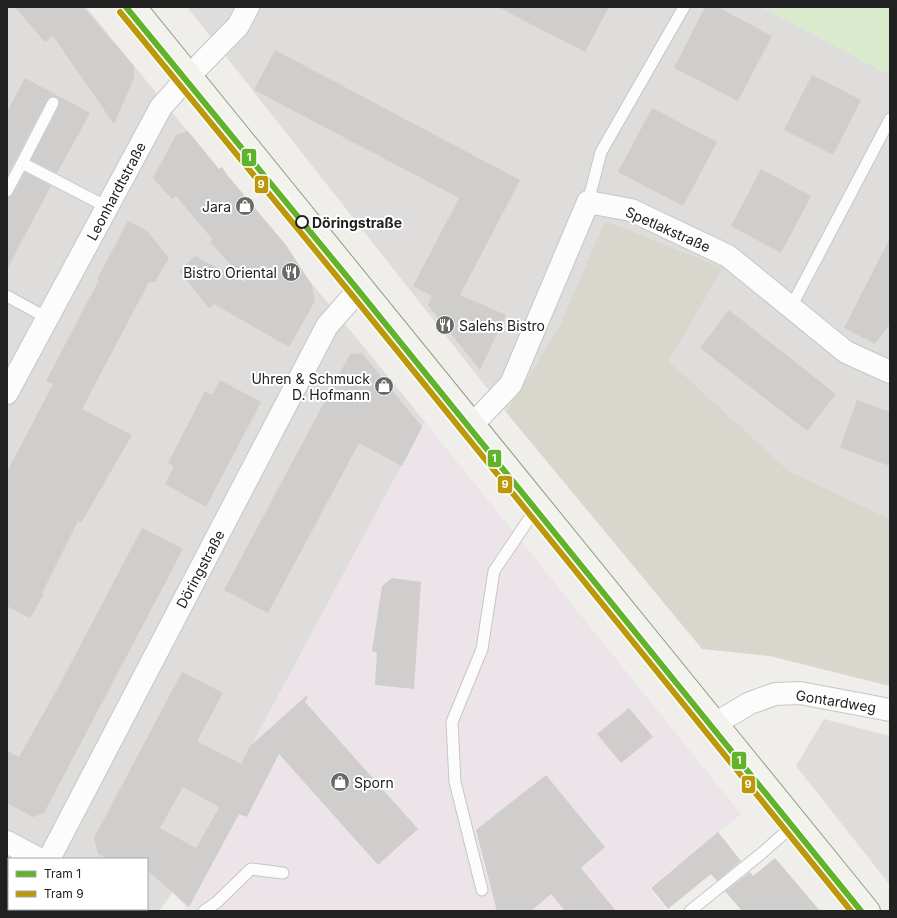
<svg xmlns="http://www.w3.org/2000/svg" width="897" height="918" font-family="Inter,sans-serif">
<style>
.residential{fill:#dedddc;fill-rule:evenodd}
.industrial{fill:#ece4e8}
.construction{fill:#d7d7cd}
.grass{fill:#daeacc}
.building{fill:#d0cecc;fill-rule:evenodd}
.lines{fill:none;stroke-linecap:round;stroke-linejoin:round}
.lane-casing{stroke:#c6c6c4;stroke-width:13}
.street-casing{stroke:#c6c6c4;stroke-width:24}
.secondary-casing{stroke:#959983;stroke-width:24}
.lane{stroke:#fdfcfc;stroke-width:11}
.street{stroke:#fdfcfc;stroke-width:22}
.secondary{stroke:#f3f3ed;stroke-width:22}
.tram-1-casing{stroke:#fff;stroke-width:9}
.tram-2-casing{stroke:#fff;stroke-width:9}
.tram-1{stroke:#62b32c;stroke-width:6}
.tram-2{stroke:#bc990a;stroke-width:6}
.stop-dot{fill:#fff;stroke:#212121;stroke-width:2}
.labels{text-anchor:middle;dominant-baseline:central;stroke-width:4;stroke-linejoin:round;paint-order:stroke}
.street-label{font-size:14px;fill:#212121;stroke:#fff}
.poi-label{font-size:14px;fill:#212121;stroke:#fff;text-anchor:end}
.stop-label{font-size:14px;font-weight:bold;fill:#212121;stroke:#fff;text-anchor:start}
.line-badge{stroke:#fff;stroke-width:1.5}
.badge-label{font-size:11px;text-anchor:middle;font-weight:bold;fill:#fff}
</style>
<rect width="100%" height="100%" fill="#efeeeb"/>
<g class="residential">
<path d="M7,7H86L425,422L173,892L159,911H7ZM9,859H147V909H9Z"/>
<path d="M187,7H762L890,75V519L789,471L669,361L723,268L605,222L559,327L506,412Z"/>
<path d="M824,719L890,736V885L796,766Z"/>
</g>
<path class="industrial" d="M425,422L741,814L649,888L667,911H188L173,892Z"/>
<path class="construction" d="M605,221L723,268L669,361L789,471L890,519V686L770,656L702,649L506,412L559,327Z"/>
<path class="grass" d="M762,7H890V75Z"/>
<g class="building">
<path d="M15,7H83L134,66V78L114,124L53,36L45,42Z"/>
<path d="M498,7H609L585,52Z"/>
<path d="M705,7H718L772,36L738,101L674,68Z"/>
<path d="M275,50L520,180L460,295L506,315L480,370L428,305L432,296L413,286L459,198L254,90Z"/>
<path d="M812,75L861,100L833,155L784,130Z"/>
<path d="M25,78L90,113L57,173L31,160L59,106V99L52,96L47,100L7,176V112Z"/>
<path d="M652,108L717,142L683,206L618,172Z"/>
<path d="M188,131L219,169L222,167L228,176L286,245L312,285L315,301L289,347L214,304L209,308L179,271L195,256L247,283L210,242L213,240L176,196L172,199L153,178L176,135Z"/>
<path d="M761,169L811,196L781,253L731,226Z"/>
<path d="M25,172L51,186L7,269V198L13,194Z"/>
<path d="M128,221L147,231L169,258L155,282H149L82,409L132,435L81,523L78,521L42,593L44,594L30,618L7,606V472L53,384L46,381L99,280L97,279Z"/>
<path d="M890,238V324L875,344L844,328Z"/>
<path d="M729,310L836,394L807,431L700,348Z"/>
<path d="M362,353L422,427L402,466L359,443L268,613L224,590L350,354Z"/>
<path d="M220,380L261,402L206,507L165,484L174,466L168,463L205,391L212,395Z"/>
<path d="M857,400L890,412V466L840,448Z"/>
<path d="M142,528L183,549L44,813L33,817L7,803V751L19,757L59,686Z"/>
<path d="M392,578L421,582L414,689L375,685L377,653L372,651L382,586Z"/>
<path d="M182,672L223,693L197,741L241,764L250,746L306,696L308,697L305,702L418,829L378,865L279,754L247,817L239,814L189,907L147,870V859H108L98,854L94,838ZM183,787L219,807L196,848L160,828Z"/>
<path d="M629,708L653,737L621,763L597,734Z"/>
<path d="M546,775L605,847L581,868L616,911H565L551,894L531,911H497L476,830Z"/>
<path d="M718,832L741,861L717,881L711,874L668,909L651,888Z"/>
<path d="M775,858L820,911H742L725,891L750,872L753,876Z"/>
</g>
<g class="lines">
<g class="lane-casing">
<g id="lane">
<path d="M22,163L53,103"/>
<path d="M7,191L22,163L107,207"/>
<path d="M588,202L601,152L684,7"/>
<path d="M7,296L47,318"/>
<path d="M791,307L890,119"/>
<path d="M482,890L455,782L452,722L482,649L494,571L539,504"/>
<path d="M204,911L217,902L251,869L283,873"/>
<path d="M690,911L762,853L797,822"/>
</g>
</g>
<g class="street-casing">
<g id="street">
<path d="M7,393L161,107L186,79L238,26L248,7"/>
<path d="M473,424L511,384L588,202L631,210L728,256L846,352L890,372"/>
<path d="M716,723L750,703L775,694L800,693L890,710"/>
<path d="M7,842L39,859"/>
<path d="M49,859L327,326L361,287"/>
<path d="M130,909L134,911"/>
<path d="M21,911L22,909"/>
</g>
</g>
<g class="secondary-casing">
<path id="secondary" d="M135,7L869,911"/>
</g>
<use href="#lane" class="lane"/>
<use href="#street" class="street"/>
<use href="#secondary" class="secondary"/>
<g class="tram-1-casing">
<path id="tram-1" d="M126,7L358,290L861,911"/>
</g>
<g class="tram-2-casing">
<path id="tram-2" d="M120,12L352,295L851,911"/>
</g>
<use href="#tram-1" class="tram-1"/>
<use href="#tram-2" class="tram-2"/>
</g>
<defs>
<g id="shop-disc" transform="scale(1)"><circle r="9.5" fill="#696968" stroke="#fff"/><path d="M-5-2.5h2.3a2.7 3.5 0 0 1 5.4 0H5L5.5 6h-11ZM-1.5-2.5h3a1.5 2.3 0 0 0-3 0Z" fill="#fff"/></g>
<g id="restaurant-disc" transform="scale(1)"><circle r="9.5" fill="#696968" stroke="#fff"/><path d="M-5-6h1v4h1v-4h1v4h1v-4h1v5L-1.5 .5V6h-2V.5L-5-1ZM5-6V6H3V1.5H1.5Q1.5-4 5-6Z" fill="#fff"/></g>
</defs>
<g fill-rule="evenodd">
<use href="#shop-disc" x="245" y="206"/>
<use href="#restaurant-disc" x="291" y="272"/>
<use href="#restaurant-disc" x="445" y="325"/>
<use href="#shop-disc" x="384" y="386"/>
<use href="#shop-disc" x="340" y="782"/>
</g>
<circle class="stop-dot" cx="302" cy="222" r="6"/>
<g class="labels">
<g class="street-label">
<text transform="translate(116 191) rotate(-62)">Leonhardtstraße</text>
<text transform="translate(668 229) rotate(24)">Spetlakstraße</text>
<text transform="translate(200 569) rotate(-62)">Döringstraße</text>
<text transform="translate(836 701) rotate(9)">Gontardweg</text>
</g>
<g class="poi-label">
<text x="231" y="206">Jara</text>
<text x="277" y="272">Bistro Oriental</text>
<text x="459" y="325" text-anchor="start">Salehs Bistro</text>
<text x="370" y="378">Uhren &amp; Schmuck<tspan x="370" dy="16">D. Hofmann</tspan></text>
<text x="354" y="782" text-anchor="start">Sporn</text>
</g>
<g class="stop-label">
<text x="312" y="222">Döringstraße</text>
</g>
</g>
<g class="line-badge">
<rect x="241" y="148" width="16" height="19" rx="4" fill="#62b32c"/>
<rect x="254" y="175" width="15" height="19" rx="4" fill="#bc990a"/>
<rect x="487" y="449" width="15" height="19" rx="4" fill="#62b32c"/>
<rect x="497" y="475" width="16" height="19" rx="4" fill="#bc990a"/>
<rect x="731" y="751" width="16" height="19" rx="4" fill="#62b32c"/>
<rect x="741" y="775" width="15" height="19" rx="4" fill="#bc990a"/>
</g>
<g class="badge-label">
<text x="249" y="161">1</text>
<text x="261" y="188">9</text>
<text x="494" y="462">1</text>
<text x="505" y="488">9</text>
<text x="739" y="764">1</text>
<text x="748" y="788">9</text>
</g>
<rect width="897" height="918" fill="none" stroke="#212121" stroke-width="16"/>
<rect x="8" y="858" width="140" height="52" fill="#ffffff" stroke="#a6a6a6"/>
<rect x="16" y="871" width="20" height="6" fill="#62b32c" stroke="#a6a6a6"/>
<text x="44" y="878" font-size="12" fill="#212121">Tram 1</text>
<rect x="16" y="891" width="20" height="6" fill="#bc990a" stroke="#a6a6a6"/>
<text x="44" y="898" font-size="12" fill="#212121">Tram 9</text>
</svg>
